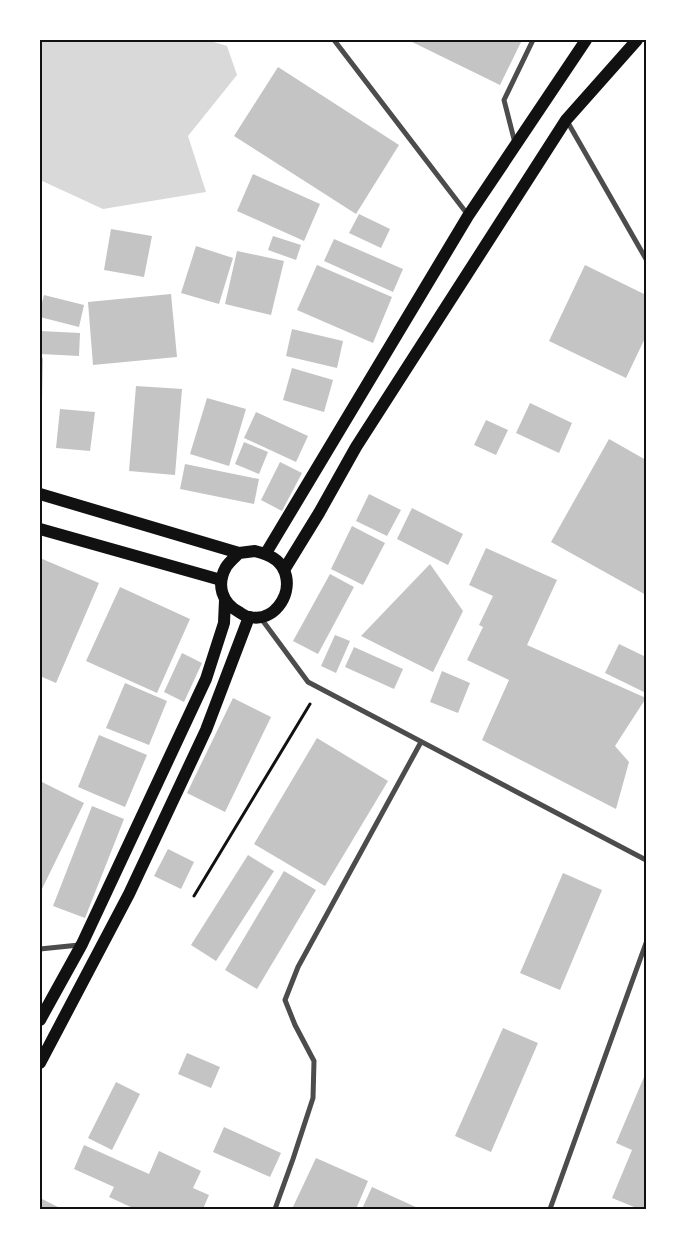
<svg xmlns="http://www.w3.org/2000/svg" width="686" height="1249" font-family="'Varela Round',sans-serif">
<style>
.water{fill:#d9d9d9}
.building{fill:#c4c4c4}
.lines{fill:none;stroke-linecap:round;stroke-linejoin:round}
.path{stroke:#111;stroke-width:3}
.minor{stroke:#4c4c4c;stroke-width:5}
.primary{stroke:#111;stroke-width:12}
.neatline{fill:none;stroke:#111;stroke-width:2}
</style>
<rect width="100%" height="100%" fill="#fff"/>
<path class="water" d="M40,40H207L227,46L237,75L188,136L206,192L103,209L40,180Z"/>
<g class="building">
<path d="M408,40H522L500,85Z"/>
<path d="M278,67L399,145L356,214L234,136Z"/>
<path d="M253,174L320,204L304,241L237,211Z"/>
<path d="M359,214L390,229L381,248L349,233Z"/>
<path d="M111,229L152,236L144,277L104,270Z"/>
<path d="M273,236L301,245L296,260L268,250Z"/>
<path d="M334,239L403,269L393,292L324,261Z"/>
<path d="M196,246L233,258L219,304L181,293Z"/>
<path d="M237,251L284,261L271,315L225,304Z"/>
<path d="M317,265L392,297L373,343L297,310Z"/>
<path d="M585,265L646,295V336L626,378L549,341Z"/>
<path d="M171,294L177,357L93,365L88,302Z"/>
<path d="M44,295L84,305L79,327L40,317V310Z"/>
<path d="M292,329L343,341L337,368L286,356Z"/>
<path d="M40,331L80,333L79,356L40,354Z"/>
<path d="M40,358H43L42,401H40Z"/>
<path d="M292,368L333,380L324,412L283,400Z"/>
<path d="M136,386L182,389L175,475L129,471Z"/>
<path d="M207,398L246,409L229,466L190,454Z"/>
<path d="M530,403L572,423L559,453L516,433Z"/>
<path d="M60,409L95,412L90,451L56,448Z"/>
<path d="M256,412L308,436L296,462L244,438Z"/>
<path d="M486,420L508,430L496,455L474,445Z"/>
<path d="M609,439L646,460V595L551,542Z"/>
<path d="M244,442L268,452L259,474L235,464Z"/>
<path d="M280,462L302,473L282,511L261,500Z"/>
<path d="M185,464L259,479L254,504L180,489Z"/>
<path d="M369,494L401,510L387,536L356,521Z"/>
<path d="M412,508L463,534L448,565L397,539Z"/>
<path d="M352,526L385,543L363,585L331,569Z"/>
<path d="M486,548L557,580L527,645L646,698L615,746L629,762L616,809L482,740L509,680L467,660L483,627L479,625L493,596L469,585Z"/>
<path d="M40,558L99,583L56,683L40,676Z"/>
<path d="M430,564L463,611L433,672L361,636Z"/>
<path d="M330,574L354,587L318,654L293,641Z"/>
<path d="M120,587L190,619L157,693L86,661Z"/>
<path d="M335,635L350,641L336,673L321,666Z"/>
<path d="M619,644L646,657V693L605,673Z"/>
<path d="M354,647L403,669L394,689L345,667Z"/>
<path d="M182,653L202,663L184,702L164,692Z"/>
<path d="M442,671L470,683L458,713L430,702Z"/>
<path d="M125,683L167,701L149,745L106,728Z"/>
<path d="M233,698L271,717L225,812L187,793Z"/>
<path d="M99,735L147,755L125,807L78,787Z"/>
<path d="M317,738L388,781L325,886L254,844Z"/>
<path d="M40,781L84,803L40,893Z"/>
<path d="M92,806L124,819L85,918L53,906Z"/>
<path d="M168,849L194,862L181,889L154,876Z"/>
<path d="M248,855L274,871L216,961L191,945Z"/>
<path d="M284,871L316,890L257,989L225,970Z"/>
<path d="M563,873L602,890L560,990L520,973Z"/>
<path d="M503,1028L538,1043L491,1152L455,1136Z"/>
<path d="M187,1053L220,1067L211,1088L178,1074Z"/>
<path d="M644,1077L646,1078V1209H639L612,1198L632,1150L616,1143Z"/>
<path d="M116,1082L140,1094L112,1150L88,1138Z"/>
<path d="M224,1127L281,1153L270,1177L213,1152Z"/>
<path d="M84,1145L149,1174L159,1151L201,1171L193,1188L209,1195L203,1209H135L109,1197L114,1187L74,1169Z"/>
<path d="M316,1158L368,1181L356,1209H292Z"/>
<path d="M372,1187L420,1209H362Z"/>
<path d="M40,1198L62,1209H40Z"/>
</g>
<g class="lines">
<path class="path" d="M194,896L310,704"/>
<g class="minor">
<path d="M334,40L468,215"/>
<path d="M567,121L646,259"/>
<path d="M515,143L504,100L533,40"/>
<path d="M260,617L308,682L646,860"/>
<path d="M40,949L79,945"/>
<path d="M275,1209L293,1159L313,1098L314,1061L295,1025L285,1000L298,967L421,742"/>
<path d="M550,1209L646,943"/>
</g>
<g class="primary">
<path d="M40,494L239,553"/>
<path d="M40,529L221,580"/>
<path d="M255,551C269,554 283,561 286,576C291,597 273,622 250,617C246,617 242,614 239,612C222,603 216,585 226,567C229,562 235,557 239,553Z"/>
<path d="M266,553L468,216L586,40"/>
<path d="M284,570L319,513L356,447L566,120L637,40"/>
<path d="M40,1020L82,944L206,679L224,623L225,600"/>
<path d="M40,1063L129,894L206,730L249,617"/>
</g>
</g>
<rect width="686" height="1249" fill="none" stroke="#ffffff" stroke-width="82"/>
<rect x="41" y="41" width="604" height="1167" class="neatline"/>
</svg>
